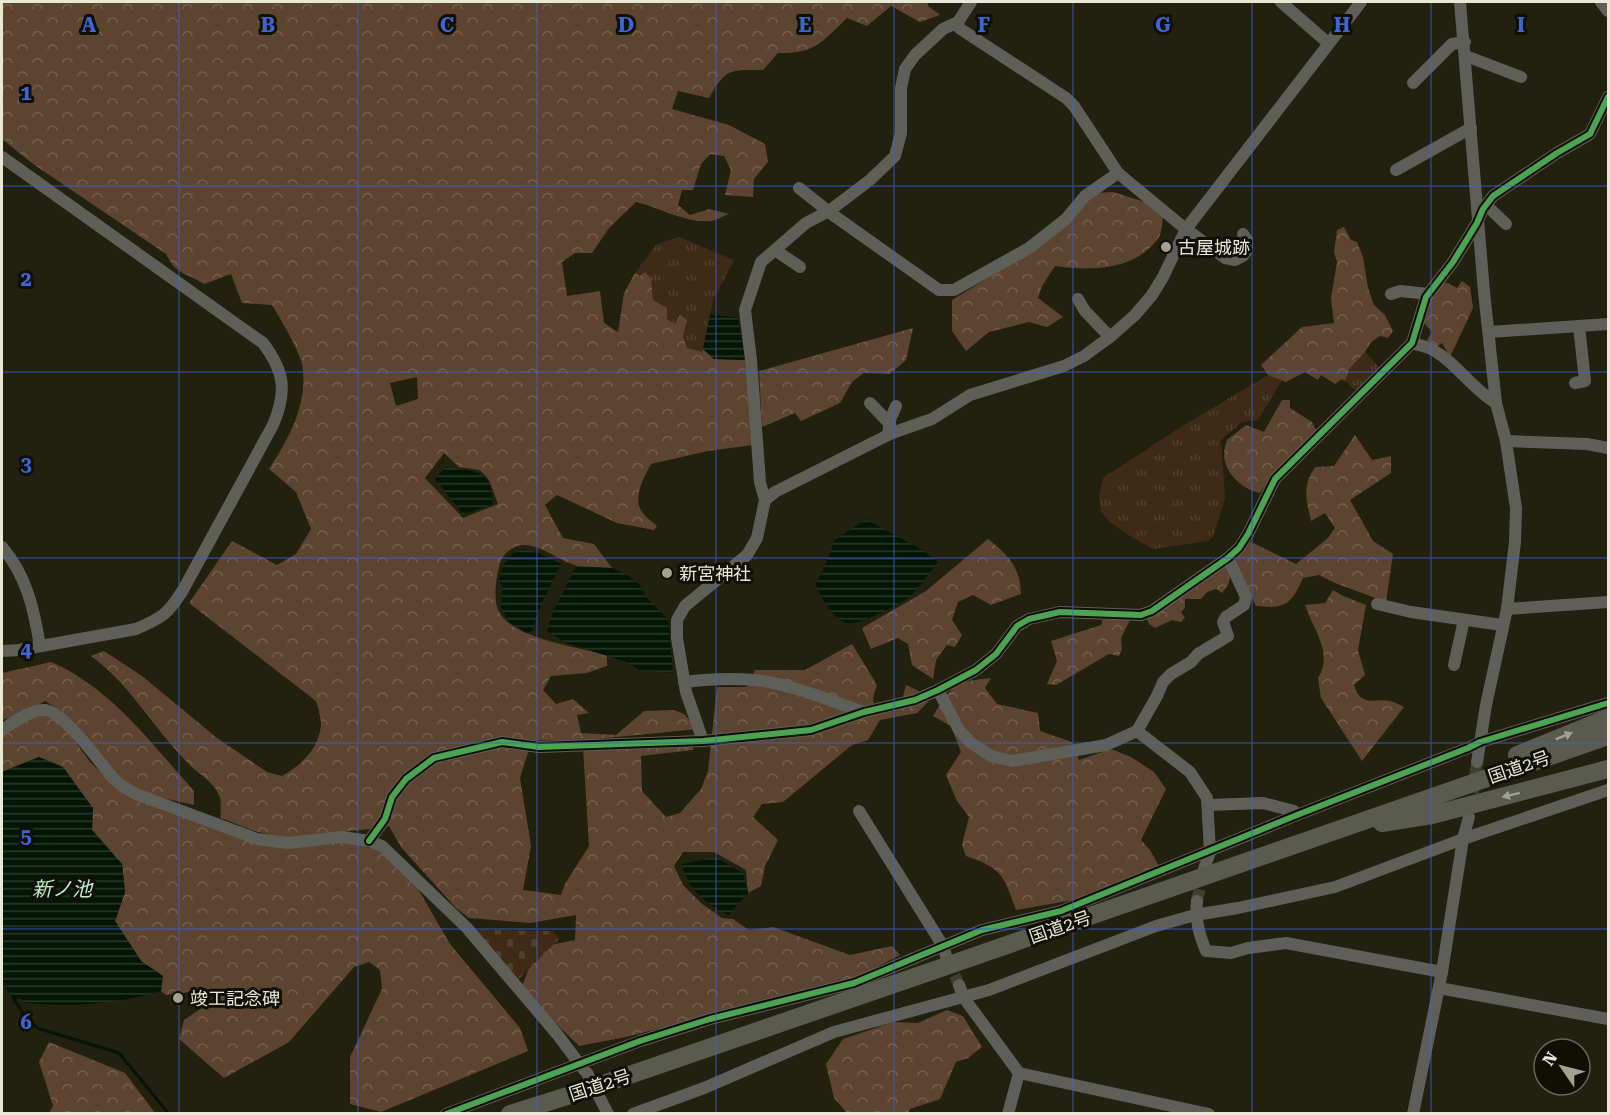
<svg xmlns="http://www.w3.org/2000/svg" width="1610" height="1115" font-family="'Roboto Serif','Noto Sans JP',serif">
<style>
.grass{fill:url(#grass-tufts)}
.forest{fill:url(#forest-crowns);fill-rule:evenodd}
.cemetery{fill:url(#cemetery-stones)}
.water{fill:url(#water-rules)}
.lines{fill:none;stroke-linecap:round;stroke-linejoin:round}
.stream{stroke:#031605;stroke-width:3}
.minor-tunnel{stroke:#403e2c;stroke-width:12;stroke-dasharray:12 6;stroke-linecap:butt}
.minor{stroke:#5e5f58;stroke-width:12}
.highway{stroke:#595b4f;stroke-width:18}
.minor-bridge{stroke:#5e5f58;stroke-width:12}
.cycleway-casing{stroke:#100f04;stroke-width:10}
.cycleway{stroke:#4ca352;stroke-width:6}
.oneway{fill:#a1a292}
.grid{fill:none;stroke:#3c65d8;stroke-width:1.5;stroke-opacity:0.55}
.poi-dot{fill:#a3a28f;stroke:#100f04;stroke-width:2}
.labels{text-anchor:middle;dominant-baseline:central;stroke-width:6;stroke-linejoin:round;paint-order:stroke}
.poi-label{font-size:18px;fill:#e9e8d5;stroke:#100f04;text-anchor:start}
.street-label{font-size:18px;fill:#e9e8d5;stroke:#100f04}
.water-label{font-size:20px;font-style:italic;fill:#bbf1c8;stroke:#100f04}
.grid-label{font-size:20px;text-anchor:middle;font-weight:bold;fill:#3c65d8;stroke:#100f04;stroke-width:6;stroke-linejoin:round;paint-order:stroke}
</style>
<defs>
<pattern id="grass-tufts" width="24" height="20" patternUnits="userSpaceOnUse" patternTransform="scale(1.5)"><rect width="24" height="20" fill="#3f2a18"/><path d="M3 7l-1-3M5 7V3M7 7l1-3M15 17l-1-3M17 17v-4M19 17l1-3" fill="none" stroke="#523f2e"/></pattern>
<pattern id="forest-crowns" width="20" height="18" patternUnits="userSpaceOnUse" patternTransform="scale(1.5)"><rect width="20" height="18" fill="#5d4431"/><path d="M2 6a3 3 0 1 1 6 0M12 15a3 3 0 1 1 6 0" fill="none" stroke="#745f4e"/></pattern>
<pattern id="cemetery-stones" width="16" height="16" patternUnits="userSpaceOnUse" patternTransform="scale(1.5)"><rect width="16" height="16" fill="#3f2a18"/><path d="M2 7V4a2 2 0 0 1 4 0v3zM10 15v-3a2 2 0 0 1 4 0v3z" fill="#523f2e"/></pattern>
<pattern id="water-rules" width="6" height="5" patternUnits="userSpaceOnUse" patternTransform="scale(1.5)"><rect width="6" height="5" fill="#031605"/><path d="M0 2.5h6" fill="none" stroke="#283829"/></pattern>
</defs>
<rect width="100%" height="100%" fill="#22200e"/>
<g class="grass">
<path d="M679,237L734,260L713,301L702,353L687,348C682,335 678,326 666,319V308L653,300L640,276L635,273L657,244Z"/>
<path d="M1365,352L1381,369L1356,391L1345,381L1350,368Z"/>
<path d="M1268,375L1282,380L1258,420L1242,422L1221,440L1225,499L1213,536L1208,541L1153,549L1130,536L1109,521L1101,512L1099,497L1103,478L1179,428Z"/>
</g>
<g class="forest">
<path d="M2,2H928V6L940,15L920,22L891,6L867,26L847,18C822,42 815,54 778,53L763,70C729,70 726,68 709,98L678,91L672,109L729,125L765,144L768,162L754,179L753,197L725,195L731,170L724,156L710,154L701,164L693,190H682L678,205L690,215L709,209L729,214C723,216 717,220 711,221C684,223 661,208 636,202L609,228L592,253H575L562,262L567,296L600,291L604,323L618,332L624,293L635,273L640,276L645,272L651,279L653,300L667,308V319L675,324L680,315L687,320L683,336L687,348L702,352L703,349L714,359L745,360L753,445L708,451L651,464C644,477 632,498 642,512C645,517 653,522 657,526L654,530L617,523L557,495L545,505L563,538L594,544L612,568C600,567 586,569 575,565C560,561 541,545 524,545C512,545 501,555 499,567C496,579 493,601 499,612C514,639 577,647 607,655V666L587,673L551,676L543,690L556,704L573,699L589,713L577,715L581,733L616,735L644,711L674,710L684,714L698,729L577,741L532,740L520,778L531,846L523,890L561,895L565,884L589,846L583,747L693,744V750L641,756L642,791L666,817L680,813L701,789L708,771L717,687H747L755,670H805L852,644L877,685L873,698L874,705L892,712L900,709L906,685L919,691L928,702L917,713L880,720L868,740L852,745L783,802L762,804L753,817L778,840L765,866L761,886L748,893L746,870L714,852H683L674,866L683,885L702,904L722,918L733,919L749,930L773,927L850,955L892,946L900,955L854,979L626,1037L579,1046L521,989L529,968L550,945L575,940L576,915L530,923L469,918L456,908L401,847L389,826L370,829L285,838L254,831L221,818C220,811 222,801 219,795C212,779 197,774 187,762C153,728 131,685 91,656L104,651L142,676L217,738L267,772L282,776C302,765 319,748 321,725C321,717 318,708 316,701L189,603L232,541L277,565L296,554L311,529L296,492L269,469C289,439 309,402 302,364C298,348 281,320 272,305L242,303L231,274L204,284C186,272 177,276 166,254L33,164L2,139ZM417,377L418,399L396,406L390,383ZM444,453L459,467L480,470L489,480L498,504L463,518L425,478Z"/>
<path d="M1113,192L1145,202L1163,217C1162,224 1162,235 1157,240C1133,271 1090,271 1055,266L1042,286L1038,298L1063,317L1047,327L1029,322L989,332L966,351L952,331V300L1030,252L1096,193Z"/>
<path d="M1344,227L1351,240L1357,242L1363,257L1368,288L1374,305L1385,315L1393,331L1388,338L1380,336L1371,342L1365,352L1350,368L1345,381L1342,379L1335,384L1321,375L1318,380L1305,372L1286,382L1268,375L1261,365L1302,327L1334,323L1331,298L1337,262L1334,252L1337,230Z"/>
<path d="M1462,281L1470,287L1473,308L1450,357L1442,343L1435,348L1427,340L1432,332L1422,321L1427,298L1439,283H1448L1457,288Z"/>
<path d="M913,328L906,360L890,374L864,373L852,382L840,403L801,421L795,413L762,427L759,371Z"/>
<path d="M1282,400H1290V408L1312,422L1317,432L1275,471L1260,493C1243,490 1224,473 1224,454C1224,449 1226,444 1227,440L1246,425L1264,432Z"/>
<path d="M1355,435L1372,460L1391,456V473L1350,500L1373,541L1393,554L1386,602L1335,583L1319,575L1303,578C1291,605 1285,609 1256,606L1233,557L1251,542L1296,564L1328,538L1335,528L1325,513L1311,521C1306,498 1302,487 1315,467L1334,466Z"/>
<path d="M988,539C1008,555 1020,566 1021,594L991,605L973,595L958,602L952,620L962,635L955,647L947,645L936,660L933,679L912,665L908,644L898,638L871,649L862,628L926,591Z"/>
<path d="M1226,563C1232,577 1232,581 1222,593L1216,589L1207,592L1201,599H1185V608L1181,612L1185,618L1181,622L1172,620L1155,628L1149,624L1146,617Z"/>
<path d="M1333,590L1341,595L1366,605L1358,650L1365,675L1354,685C1361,708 1374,698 1390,701C1395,702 1400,705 1404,707L1362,761L1321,698L1318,678C1334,654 1313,629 1305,605L1325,603Z"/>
<path d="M1103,619L1130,620L1121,638L1122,649L1119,656L1109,654L1056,685L1047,684L1057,661L1051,641L1101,625Z"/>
<path d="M51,662C110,687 152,744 194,791V805C173,800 141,795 124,781C96,756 80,720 45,701L20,715L2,720V673Z"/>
<path d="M991,678L985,688L997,704L1038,713L1040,731L1072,742L1079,760L1111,749L1131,757L1154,772L1166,789L1141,840L1150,850L1160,868L1073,900L1016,910C1004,876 1002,868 966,856L962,845L969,817L957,801L946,775L961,752L951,726L933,716C953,685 953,682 991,678Z"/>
<path d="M44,714L65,727L90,762L119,789L256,843L342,841L380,850L414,882L450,944L520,1028L528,1051L381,1112L350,1104V1057L382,989L380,970L369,962L354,967L289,1042L224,1078L179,1039L184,1020L215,999L214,989L166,995L161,991L163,976L141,961L115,921L125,892L122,864L92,830L93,808L39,757L2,772V733L37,715Z"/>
<path d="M947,1010L963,1016L982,1047L968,1058L956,1062L940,1099L910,1109L908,1113H847L834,1098L826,1064L843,1039L893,1022L918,1023Z"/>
<path d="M49,1042L125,1073L155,1113H49L53,1106L39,1062Z"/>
</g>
<path class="cemetery" d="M475,930L553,931L559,939L518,980Z"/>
<g class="water">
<path d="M710,315L738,317L745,360L714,359L703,349Z"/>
<path d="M445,467C471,470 496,470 492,505L463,514L435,479Z"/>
<path d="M866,519L924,551L938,562C929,573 921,586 911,595C902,604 858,626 847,623C831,619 822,597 815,584L822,573L835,540Z"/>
<path d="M525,549L538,553L561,564L543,601L532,631L526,633L509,622L501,608L502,588L499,579L503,565L513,553Z"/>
<path d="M576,566L612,568L629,576L639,584L648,599L668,619L673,673L639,670L626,662L566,643L547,631L553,612Z"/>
<path d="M39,757L63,767L93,808L92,830L122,864L125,892L115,921L141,961L163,976L161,991C117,1005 70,1007 23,1003L21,998L13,1000L2,981V772Z"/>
<path d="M715,857L743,873L748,893L739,904L728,915C706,904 687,889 682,864Z"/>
</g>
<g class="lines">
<path class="stream" d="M14,999L23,1013L37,1028L119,1053L169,1114"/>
<g class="minor-tunnel">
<path d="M1470,811L1477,762"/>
<path d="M1197,901L1203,873"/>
<path d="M947,959L959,985"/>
</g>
<g class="minor">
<path d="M1281,2L1328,43"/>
<path d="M1460,2L1484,292L1496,403L1506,441L1516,508L1515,542L1507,609L1486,705L1477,762"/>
<path d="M1601,2L1608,11"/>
<path d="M958,22L959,28L1066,98L1074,106L1118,173L1182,226L1225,258L1235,260L1243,256L1247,250V240L1243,234"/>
<path d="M1466,56L1521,77"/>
<path d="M1413,83L1452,44L1465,42"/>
<path d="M2,157L263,343C285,372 287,392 273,425L183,590C168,614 162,618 136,629L19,650L2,651"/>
<path d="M1396,170L1471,128"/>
<path d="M799,188L833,215L939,290H954L1029,248L1066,219L1085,196L1118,173"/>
<path d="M1486,205L1506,224"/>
<path d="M775,250L800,267"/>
<path d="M1391,294L1400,291L1429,294"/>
<path d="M1078,299L1085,311L1110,337"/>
<path d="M1489,332L1608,324"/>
<path d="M1412,343C1418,345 1425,346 1431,349C1456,362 1472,389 1496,403"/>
<path d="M1575,383L1585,381L1579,326"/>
<path d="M870,403L890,424"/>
<path d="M888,435L890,420L896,406"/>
<path d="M1506,441L1587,444L1608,448"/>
<path d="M765,500L775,492L892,433L932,419L970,395L1064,366L1084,356L1110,337L1135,315L1152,295L1163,277L1186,229L1361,2"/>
<path d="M2,547C27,576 34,610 40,646"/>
<path d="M1377,604L1411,612L1502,625"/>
<path d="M1507,609L1608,602"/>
<path d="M1454,665L1464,620"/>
<path d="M684,682C707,679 732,678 755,680C791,684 830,701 864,712"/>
<path d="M938,690L959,730L970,742L991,756L1012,761L1106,745L1137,731L1190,772L1207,798L1210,852L1204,869"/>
<path d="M2,729C14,723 31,709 45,710C64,712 99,761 112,777L122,786L136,794L257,839L288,843L342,837L369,841L382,846L467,928L557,1034L584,1070"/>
<path d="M1137,731L1157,696L1163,682L1171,674L1191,662L1198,654L1228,636L1223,622L1226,617L1244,605L1246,597L1228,558"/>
<path d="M703,741L686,692L677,638V620L685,606L747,555L757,538L765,500L760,482L751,360L745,310L761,262L806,223L829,211L870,180L895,156L901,133V88L905,69L915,55L943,29L958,22L971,2"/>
<path d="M1209,805L1263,803L1294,811L1297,815"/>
<path d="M859,811L943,946L947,959"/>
<path d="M369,841L385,819L392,797L406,779L434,758L502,742L539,747L703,741L811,730L864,712L915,700L938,690L976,670L996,654L1017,626L1029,619L1060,612L1141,615L1152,611L1228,558L1239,548L1248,534L1275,479L1412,343L1426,297L1453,262L1477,223L1483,209L1493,196L1557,153L1590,134L1608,97"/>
<path d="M1197,901C1195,920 1199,934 1206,951L1231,953L1248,948L1286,943L1442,972"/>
<path d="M959,985L964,998L1019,1073L1209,1114"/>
<path d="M1439,988L1608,1019"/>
<path d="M446,1114L640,1041L710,1019L854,983L982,930L1061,911L1297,815L1468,748L1480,742L1608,703"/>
<path d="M633,1114L704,1088L834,1032L989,990L1156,926L1195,915L1238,908L1335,887L1463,839L1608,790"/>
<path d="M1008,1114L1019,1073"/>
<path d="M1413,1114L1442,972L1463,839L1469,817"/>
</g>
<g class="highway">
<path d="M1517,755L1608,718"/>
<path d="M1382,823L1432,815L1608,769"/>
<path d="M510,1114L583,1091L932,971L1608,736"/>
</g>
<path class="minor-bridge" d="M587,1073L608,1114"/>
<g class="cycleway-casing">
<g id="cycleway">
<path d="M369,841L385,819L392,797L406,779L434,758L502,742L539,747L703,741L811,730L864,712L915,700L938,690L976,670L996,654L1017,626L1029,619L1060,612L1141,615L1152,611L1228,558L1239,548L1248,534L1275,479L1412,343L1426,297L1453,262L1477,223L1483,209L1493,196L1557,153L1590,134L1608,97"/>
<path d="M446,1114L640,1041L710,1019L854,983L982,930L1061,911L1297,815L1468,748L1480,742L1608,703"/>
</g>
</g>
<use href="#cycleway" class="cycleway"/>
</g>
<defs><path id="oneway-solid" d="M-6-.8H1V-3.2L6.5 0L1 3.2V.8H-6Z" transform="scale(1.5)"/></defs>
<g class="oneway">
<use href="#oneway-solid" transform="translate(1564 736) rotate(-22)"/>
<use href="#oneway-solid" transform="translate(1511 795) rotate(166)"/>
</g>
<path class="grid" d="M179,2V1114M358,2V1114M537,2V1114M716,2V1114M894,2V1114M1073,2V1114M1252,2V1114M1431,2V1114M2,186H1608M2,372H1608M2,558H1608M2,743H1608M2,929H1608"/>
<g class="poi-dot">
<circle cx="1166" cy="247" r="6"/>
<circle cx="667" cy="573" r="6"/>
<circle cx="178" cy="998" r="6"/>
</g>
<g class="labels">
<g class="poi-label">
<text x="1178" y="247">古屋城跡</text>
<text x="679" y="573">新宮神社</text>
<text x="190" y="998">竣工記念碑</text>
</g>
<g class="street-label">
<text transform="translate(1519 767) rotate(-19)">国道2号</text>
<text transform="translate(1060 927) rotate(-19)">国道2号</text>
<text transform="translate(600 1085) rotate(-18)">国道2号</text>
</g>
<g class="water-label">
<text x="62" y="889">新ノ池</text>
</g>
</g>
<g class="grid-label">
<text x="89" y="32">A</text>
<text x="268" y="32">B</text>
<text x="447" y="32">C</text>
<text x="626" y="32">D</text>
<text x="805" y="32">E</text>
<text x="984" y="32">F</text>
<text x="1163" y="32">G</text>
<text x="1342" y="32">H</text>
<text x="1521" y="32">I</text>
<text x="26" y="100">1</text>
<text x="26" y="286">2</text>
<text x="26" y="471">3</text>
<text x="26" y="657">4</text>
<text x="26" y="843">5</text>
<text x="26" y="1029">6</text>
</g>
<rect width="1610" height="1115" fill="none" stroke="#e9e8d5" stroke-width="6"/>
<g transform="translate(1562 1067) rotate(305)"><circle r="28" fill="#100f04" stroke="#676658" stroke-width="1.5"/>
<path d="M0-4.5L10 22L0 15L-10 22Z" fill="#a3a28f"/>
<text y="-9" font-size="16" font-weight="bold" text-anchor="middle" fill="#e9e8d5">N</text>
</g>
</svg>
